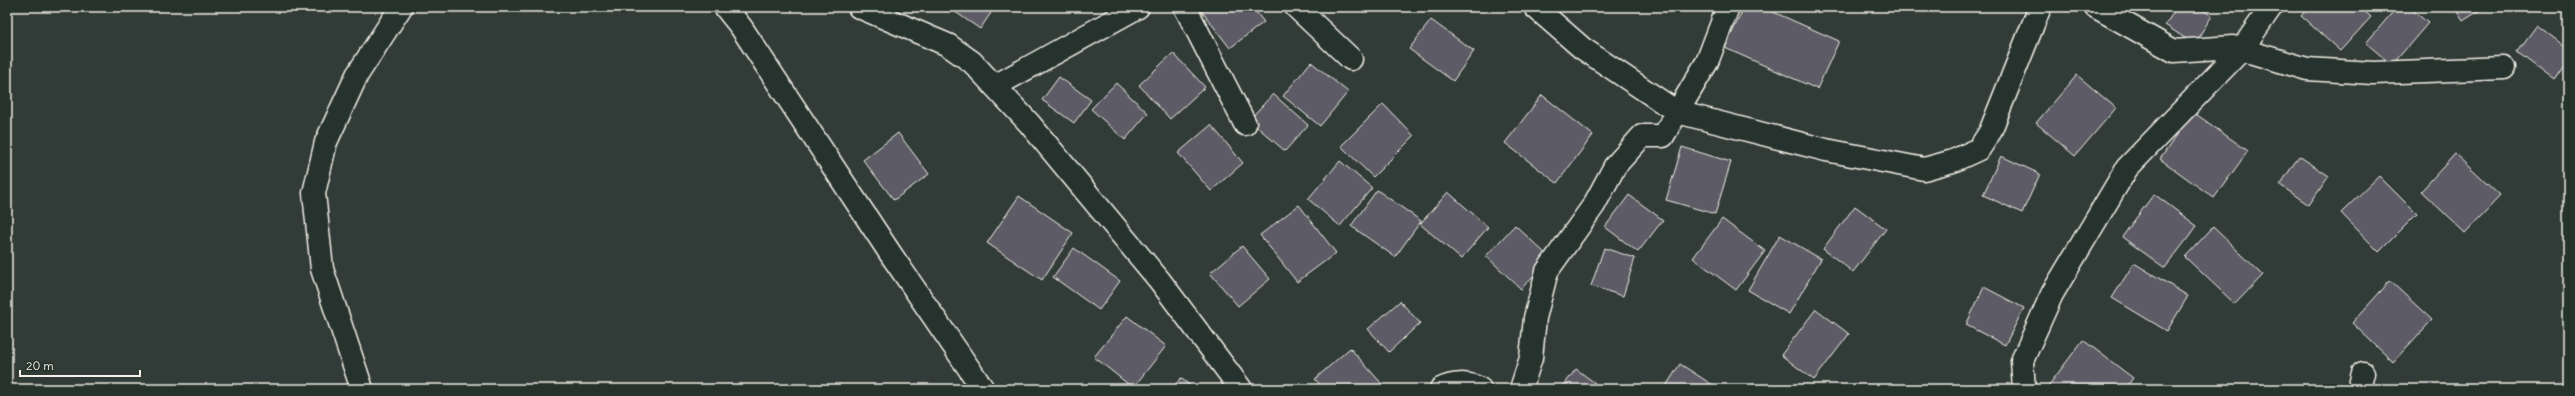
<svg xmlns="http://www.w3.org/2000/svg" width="2575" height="396" font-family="Delius,sans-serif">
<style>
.building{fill:#5d5b66;stroke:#f4f1e8}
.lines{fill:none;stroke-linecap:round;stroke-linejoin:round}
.street-casing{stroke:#f4f1e8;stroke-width:25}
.street{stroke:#26332d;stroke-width:22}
</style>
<rect width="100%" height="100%" fill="#313b38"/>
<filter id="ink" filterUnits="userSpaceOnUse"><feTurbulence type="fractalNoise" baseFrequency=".025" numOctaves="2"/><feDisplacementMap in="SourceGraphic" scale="8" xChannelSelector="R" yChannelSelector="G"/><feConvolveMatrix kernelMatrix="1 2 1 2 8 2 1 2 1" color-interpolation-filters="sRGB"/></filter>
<g filter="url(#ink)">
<g class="building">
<path d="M948,7H995L980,29Z"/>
<path d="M1203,7H1252L1264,22L1230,48L1200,9Z"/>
<path d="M1744,7H1762L1839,41L1817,89L1725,48Z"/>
<path d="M2177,7H2198L2212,16L2194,44L2165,25Z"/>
<path d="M2309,7H2360L2371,17L2340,51L2301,16Z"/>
<path d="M2397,7H2409L2428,23L2392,65L2366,43Z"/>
<path d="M2454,7H2485L2463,21Z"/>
<path d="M1431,20L1474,51L1453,81L1409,49Z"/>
<path d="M2537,25L2568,49V60L2554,80L2517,52Z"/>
<path d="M1173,53L1205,87L1170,119L1139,85Z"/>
<path d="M1311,62L1348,92L1320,126L1283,96Z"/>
<path d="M2077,75L2116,108L2075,156L2036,123Z"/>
<path d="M1059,77L1091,100L1074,123L1042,100Z"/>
<path d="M1116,83L1148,113L1125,140L1091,109Z"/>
<path d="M1273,94L1308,125L1285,151L1249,120Z"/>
<path d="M1542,95L1593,135L1557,183L1505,143Z"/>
<path d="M1383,104L1414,136L1373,177L1341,146Z"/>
<path d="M2193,112L2248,151L2214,198L2160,159Z"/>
<path d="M1211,125L1243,163L1211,191L1178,153Z"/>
<path d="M898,133L929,174L894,200L863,160Z"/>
<path d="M1682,147L1731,162L1715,214L1666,200Z"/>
<path d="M2455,154L2500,196L2465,233L2421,191Z"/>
<path d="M2001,156L2040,174L2022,213L1983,195Z"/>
<path d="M2299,156L2329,176L2309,205L2280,185Z"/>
<path d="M1340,161L1372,188L1340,226L1308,199Z"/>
<path d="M2379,176L2417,214L2379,252L2341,213Z"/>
<path d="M1377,190L1421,221L1395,257L1351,226Z"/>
<path d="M1448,192L1488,227L1461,259L1420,224Z"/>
<path d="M2154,194L2197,226L2165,268L2122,237Z"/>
<path d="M1629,195L1663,220L1638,252L1605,227Z"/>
<path d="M1019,196L1073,233L1042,280L987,243Z"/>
<path d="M1299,205L1336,253L1297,282L1260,235Z"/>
<path d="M1855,206L1886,229L1853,272L1823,249Z"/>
<path d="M1722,219L1765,251L1736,290L1693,258Z"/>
<path d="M1515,225L1550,258L1521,289L1486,256Z"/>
<path d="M2213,227L2263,275L2235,304L2185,257Z"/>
<path d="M1780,235L1821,259L1789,314L1748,290Z"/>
<path d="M1242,246L1270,279L1238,306L1210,273Z"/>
<path d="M1074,248L1120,281L1099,310L1053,277Z"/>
<path d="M1604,248L1635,258L1623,296L1591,286Z"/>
<path d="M2134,263L2188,296L2167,331L2112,298Z"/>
<path d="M2390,281L2432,320L2393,362L2352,323Z"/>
<path d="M1984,287L2024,308L2005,345L1966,325Z"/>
<path d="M1400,301L1420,323L1389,352L1368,329Z"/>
<path d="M1816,309L1849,334L1814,380L1781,355Z"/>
<path d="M1127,316L1166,346L1133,388L1094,357Z"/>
<path d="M2083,340L2133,378L2125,389H2046Z"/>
<path d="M1350,348L1382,384L1376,389H1324L1315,379Z"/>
<path d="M1680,364L1719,389H1664Z"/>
<path d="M1576,369L1603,389H1561Z"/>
<path d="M1181,378L1194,389H1171Z"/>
</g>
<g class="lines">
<g class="street-casing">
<g id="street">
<path d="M725,7L741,27L890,253L983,389"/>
<path d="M859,7L948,45L972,62L1029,123L1160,281L1241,389"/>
<path d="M1185,7L1245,124"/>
<path d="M1296,7L1351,59"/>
<path d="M1535,7L1582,48L1677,112L1826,150L1924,169L1953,161L1979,149L1990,132L2040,7"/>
<path d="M2096,7L2174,51L2233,47L2307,69L2373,73L2504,68"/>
<path d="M995,86L1138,7"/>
<path d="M362,389L322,269L314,193L326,142L357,75L401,7"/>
<path d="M1441,389C1452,383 1468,382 1480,389"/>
<path d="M1521,389L1531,358L1535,318L1547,271L1594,205L1615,166L1642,136H1663L1707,62L1728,7"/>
<path d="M2024,389L2022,361L2052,294L2127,168L2242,49L2271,7"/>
<path d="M2359,389L2363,373"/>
</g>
</g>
<use href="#street" class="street"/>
</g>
</g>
<rect width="2575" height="396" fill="none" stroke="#26332d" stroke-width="24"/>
<rect x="12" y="12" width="2551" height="372" fill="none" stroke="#f4f1e8" stroke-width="1.5" filter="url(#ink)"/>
<path d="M20 370v6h120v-6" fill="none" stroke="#f4f1e8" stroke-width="2"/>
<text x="26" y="370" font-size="12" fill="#f4f1e8" stroke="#26332d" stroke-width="3" paint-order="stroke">20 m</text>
</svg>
